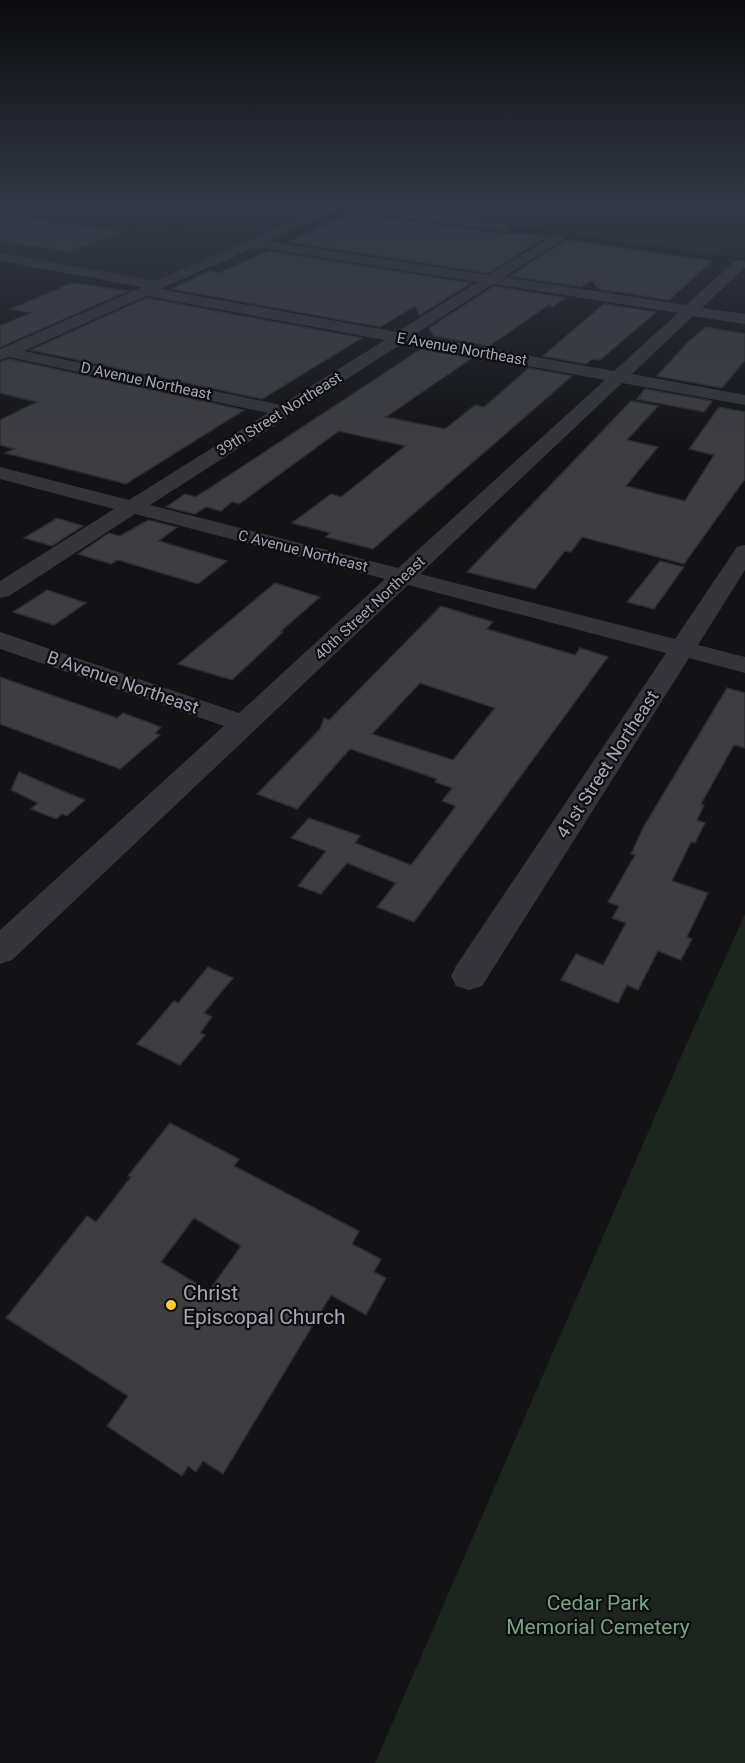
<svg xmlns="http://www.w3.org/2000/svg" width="745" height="1763" font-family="Roboto,sans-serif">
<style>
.built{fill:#1f1f22}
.green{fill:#1d251f}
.water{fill:#293039}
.building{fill:#3d3d42;stroke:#2d2d31;stroke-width:1.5;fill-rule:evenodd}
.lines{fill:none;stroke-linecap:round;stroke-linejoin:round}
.minor{fill:#34343a;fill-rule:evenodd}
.poi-dot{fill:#fcce23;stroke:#0e0e10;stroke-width:2}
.labels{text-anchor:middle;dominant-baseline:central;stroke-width:4.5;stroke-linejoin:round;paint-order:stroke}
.far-street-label{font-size:15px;fill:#a4a7b6;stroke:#0e0e10}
.street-label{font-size:18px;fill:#a4a7b6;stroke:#0e0e10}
.near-poi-label{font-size:21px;fill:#a4a7b6;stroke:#0e0e10;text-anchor:start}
.near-park-label{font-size:21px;fill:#79a281;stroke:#0e0e10}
</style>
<rect width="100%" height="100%" fill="#131315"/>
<path class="built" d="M328,201L336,202L156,285L0,257L2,201Z"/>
<g class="green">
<path d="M361,201H745V258L355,204Z"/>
<path d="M105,219L145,225C132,231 122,235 107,231C101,230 97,226 89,225Z"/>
<path d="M171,224L204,229L176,241L142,236Z"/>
<path d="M745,914V1763H375L686,1045Z"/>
</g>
<path class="water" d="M478,206H506L520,214C511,216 471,216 464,211Z"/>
<g class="building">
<path d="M352,213L507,234L521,233L546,237L488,273L288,242Z"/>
<path d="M0,214L121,232L70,252L0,241Z"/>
<path d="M566,240L582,242L712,261L669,300L599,289L591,280L581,287L510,276Z"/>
<path d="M268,251L471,283L420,315L415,306L380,327L172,289L209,271L219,273Z"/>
<path d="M72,283L128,291L0,347V326L31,313L11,309Z"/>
<path d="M494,286L565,298L552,307L550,304L489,346L434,336L429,328Z"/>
<path d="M146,298L362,338L262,399L31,350Z"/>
<path d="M604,304L656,312L600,360L592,359L586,364L543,356Z"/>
<path d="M706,327L745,334V360L722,388L657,376L688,342Z"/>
<path d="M421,349L472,358L386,417L445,429L475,405L484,407L529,368L572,376L373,549L326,537L330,533L292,523L331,494L341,497L405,446L339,431L239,504L232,502L221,511L206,507L195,514L166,507L185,494L196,497Z"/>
<path d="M9,359L244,410L126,484L5,453L14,449L0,445V420L37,402L0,393V362Z"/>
<path d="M645,389L712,401L704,412L637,399Z"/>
<path d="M631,401L658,406L627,440L658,447L626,486L685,501L714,455L689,449L719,407L745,412V479L684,564L582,537L571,552L565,551L535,589L467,572Z"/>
<path d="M57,518L83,526L52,546L24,538Z"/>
<path d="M148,520L177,527L159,541L227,561L198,584L118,560L111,564L78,554L109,533L120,536Z"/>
<path d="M660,561L684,567L654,609L627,602Z"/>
<path d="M275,583L320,597L281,631L283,632L232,680L178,664Z"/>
<path d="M47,590L86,603L54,625L13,612Z"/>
<path d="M441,606L493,622L487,629L575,655L580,648L608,657L414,922L377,907L396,883L347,863L321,894L298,886L326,851L291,838L309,818L360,836L355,843L411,865L456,806L442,801L452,788L435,782L437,779L350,749L297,809L257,794L320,729L324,718L329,720ZM420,683L495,708L453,760L372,734Z"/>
<path d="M0,677L117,718L123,713L161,727L155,733L160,735L120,769L0,724Z"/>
<path d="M727,688L745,693V748L734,745L701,804L704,805L697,820L705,823L695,843L691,842L672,881L708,893L687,937L692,939L681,960L658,951L638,990L627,985L618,1003L561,980L576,954L603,965L626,923L612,918L619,906L608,902L635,855L631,854L644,826Z"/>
<path d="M19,772L65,792L85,800L67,816L62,814L56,819L31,809L38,803L11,790Z"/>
<path d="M208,967L233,978L204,1013L212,1017L200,1033L205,1035L180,1065L137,1044L174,1001L178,1003Z"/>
<path d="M170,1123L239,1159L234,1166L359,1231L352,1244L381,1259L374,1272L386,1278L366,1315L331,1295L223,1474L203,1461L196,1472L188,1466L182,1476L107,1426L128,1396L6,1318L87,1216L96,1222L131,1177L128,1176ZM194,1218L241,1246L209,1291L161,1262Z"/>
</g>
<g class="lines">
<path class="minor" d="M322,201H342L507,224L513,228L507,232L340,209L268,241L488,275L558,233L565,237L563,240L504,277L686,305L735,261H745V267L702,308L745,314V324L693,316L632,374L745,395V405L622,383L420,574L675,639L737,547L745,545V570L698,645L745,657V673L689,658L482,986L469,990L456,986L451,976L456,966L666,653L408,585L12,960L0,964V930L224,726L0,649V632L239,713L385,579L135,514L9,596L0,598V581L114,509L0,479V467L129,500L268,413L9,357L0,360V349L142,287L0,261V253L156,281L329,205ZM255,247L477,282L397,332L160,289ZM493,284L678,313L614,371L414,335ZM146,296L385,340L281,405L24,351ZM403,343L605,380L398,568L150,505Z"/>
</g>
<linearGradient id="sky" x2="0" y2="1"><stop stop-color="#0a0a0c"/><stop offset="0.45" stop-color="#333946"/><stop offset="1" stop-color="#333946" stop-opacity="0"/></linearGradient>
<rect width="745" height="448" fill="url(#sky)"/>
<circle class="poi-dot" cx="171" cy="1305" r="6"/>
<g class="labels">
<g class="far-street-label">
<text transform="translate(462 349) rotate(10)">E Avenue Northeast</text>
<text transform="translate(146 381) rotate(12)">D Avenue Northeast</text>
<text transform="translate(279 414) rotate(-32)">39th Street Northeast</text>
<text transform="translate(303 551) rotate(14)">C Avenue Northeast</text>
<text transform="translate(370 608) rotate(-43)">40th Street Northeast</text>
</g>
<g class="street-label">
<text transform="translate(123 682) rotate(19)">B Avenue Northeast</text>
<text transform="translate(607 764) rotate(-57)">41st Street Northeast</text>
</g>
<g class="near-poi-label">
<text x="183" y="1293">Christ<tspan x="183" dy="24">Episcopal Church</tspan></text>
</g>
<g class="near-park-label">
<text x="598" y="1603">Cedar Park<tspan x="598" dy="24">Memorial Cemetery</tspan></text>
</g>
</g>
</svg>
